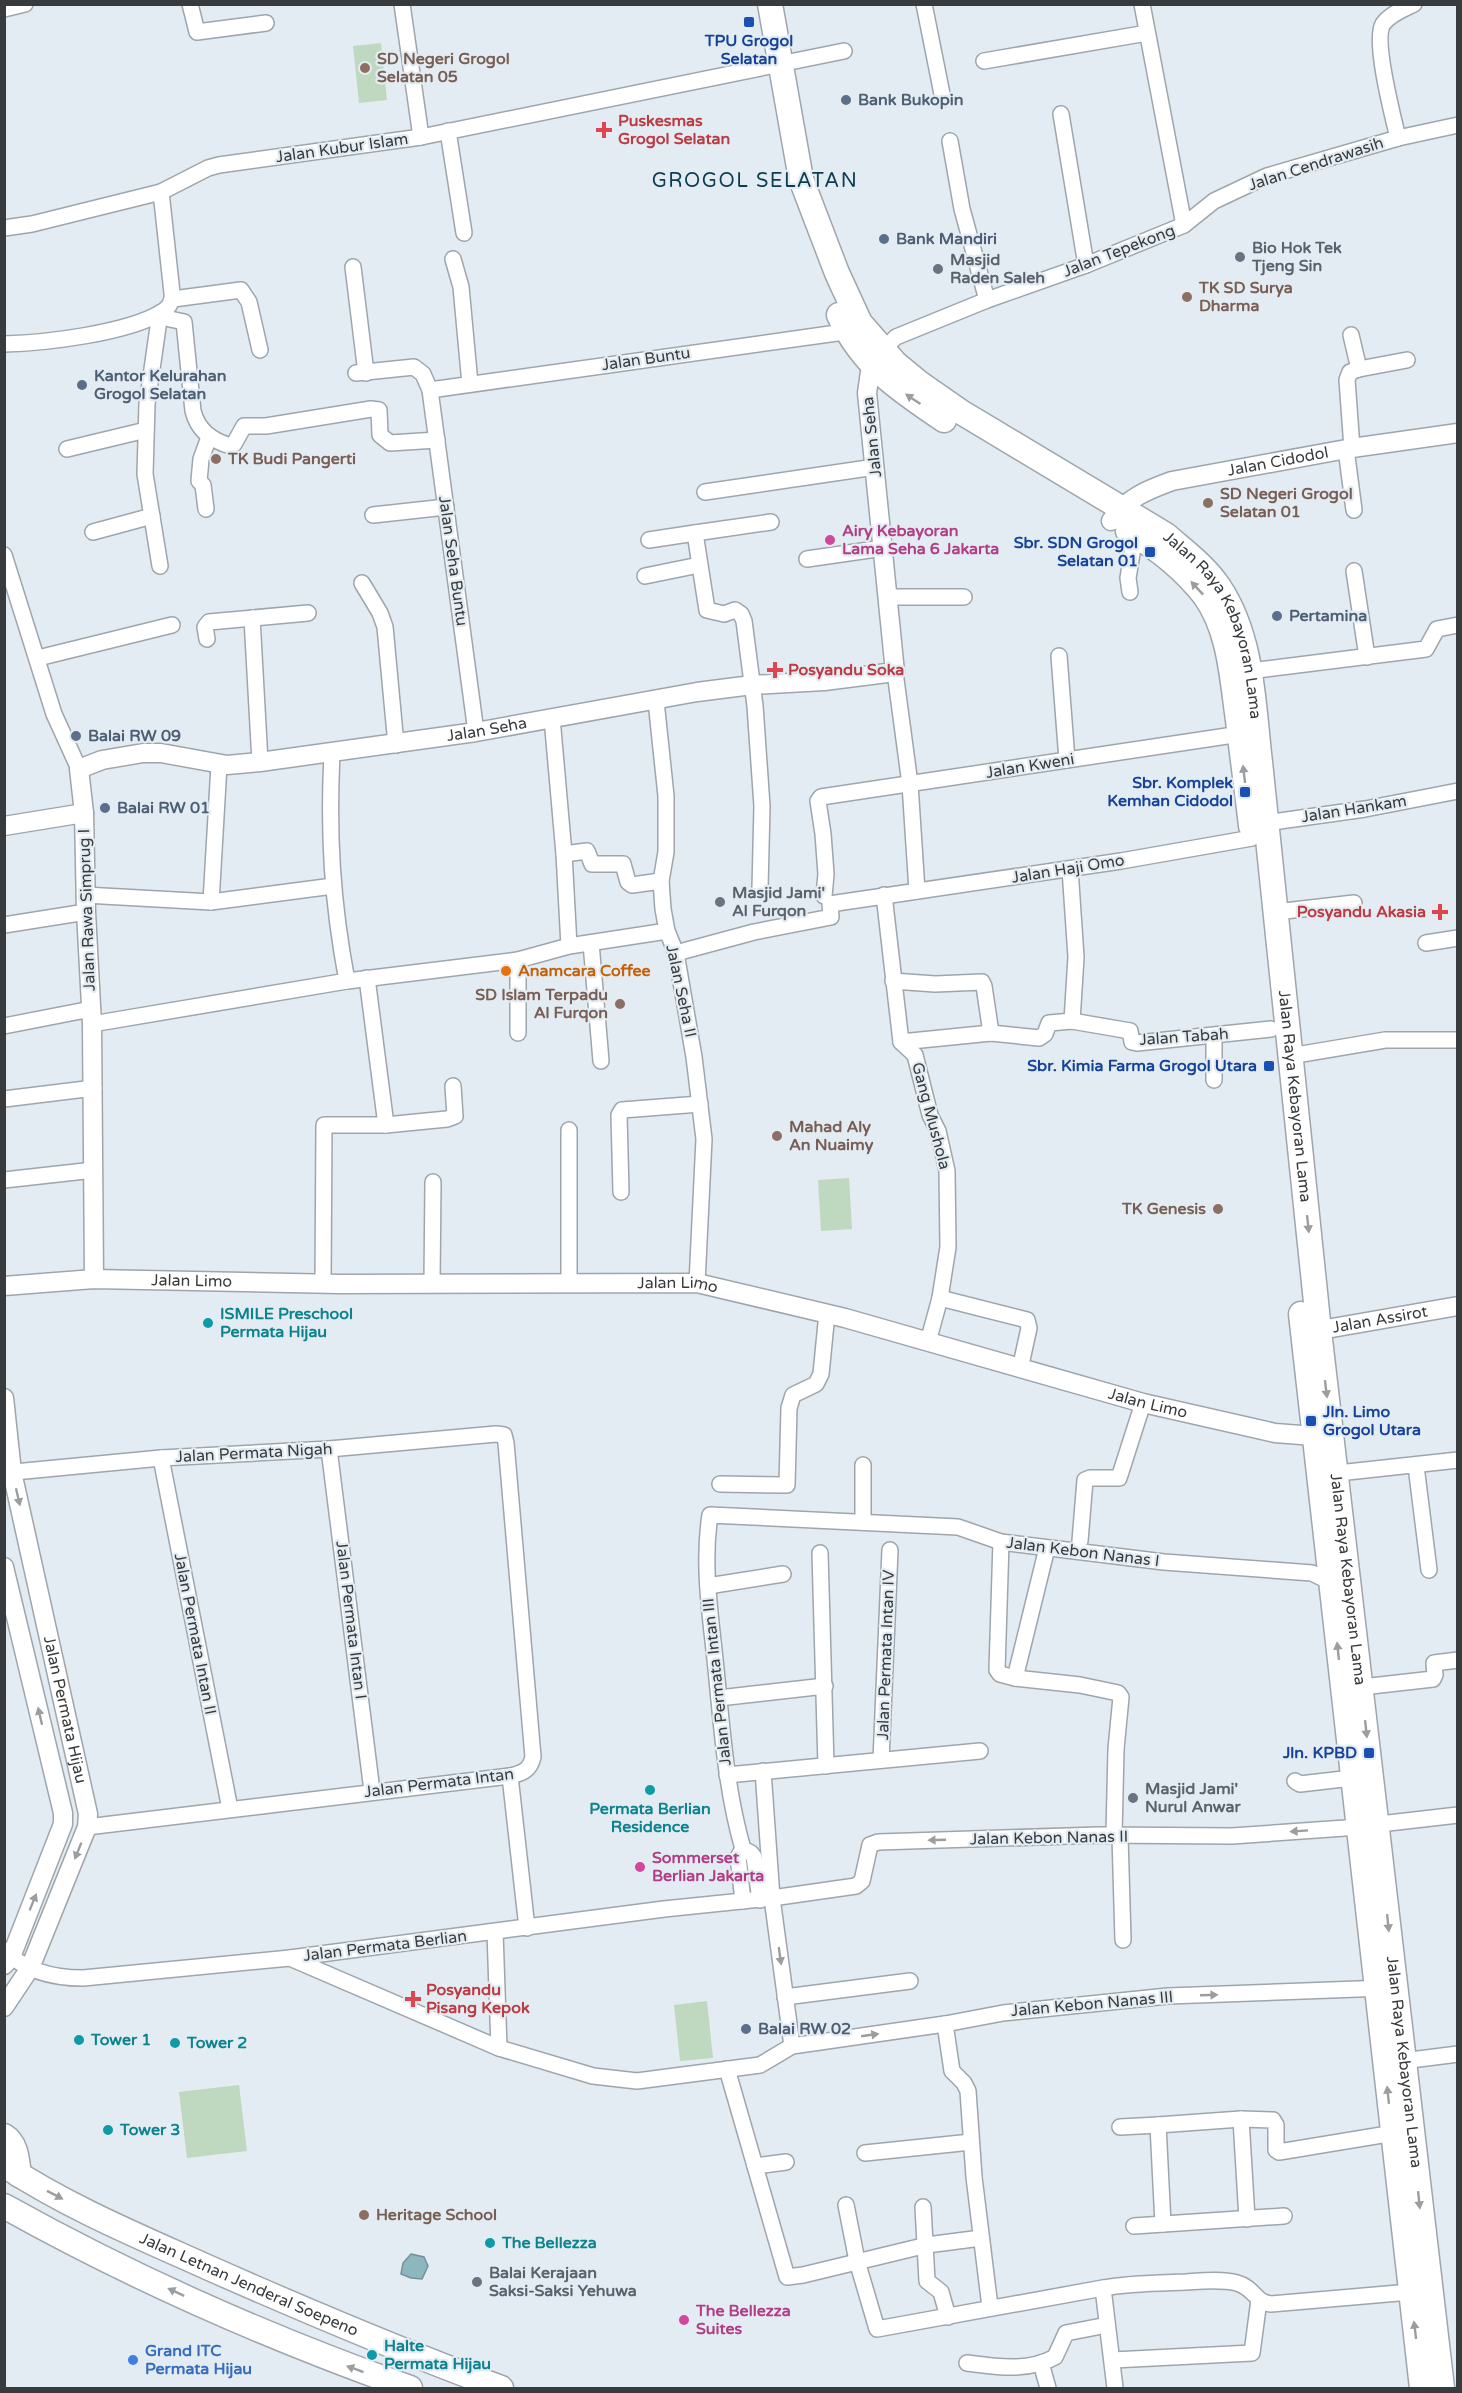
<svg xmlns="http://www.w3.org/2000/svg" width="1462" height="2393" font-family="'Varela Round',sans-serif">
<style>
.green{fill:#bed9bf}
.water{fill:#8cb7be;stroke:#739298;stroke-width:1.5}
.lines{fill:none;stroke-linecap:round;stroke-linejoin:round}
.minor-casing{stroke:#9ea6ac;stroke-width:18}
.tertiary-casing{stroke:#9ea6ac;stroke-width:21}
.primary-casing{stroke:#9ea6ac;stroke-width:27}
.minor{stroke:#fff;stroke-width:15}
.tertiary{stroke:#fff;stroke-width:18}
.primary{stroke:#fff;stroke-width:24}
.oneway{fill:#9c9d9e}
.transit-dot{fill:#1a4fb4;stroke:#e3ecf2;stroke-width:2}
.education-dot{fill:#8d6e63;stroke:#e3ecf2;stroke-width:2}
.service-dot{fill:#5c6f8a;stroke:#e3ecf2;stroke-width:2}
.health-dot{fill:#e0444e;stroke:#e3ecf2;stroke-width:2}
.worship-dot{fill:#6b7280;stroke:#e3ecf2;stroke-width:2}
.hotel-dot{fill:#d1479c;stroke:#e3ecf2;stroke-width:2}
.food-dot{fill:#e8710a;stroke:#e3ecf2;stroke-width:2}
.culture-dot{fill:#0f9aa8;stroke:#e3ecf2;stroke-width:2}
.shop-dot{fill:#3f7fe0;stroke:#e3ecf2;stroke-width:2}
.labels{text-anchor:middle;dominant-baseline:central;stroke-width:4.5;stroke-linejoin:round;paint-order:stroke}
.transit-label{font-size:16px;font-weight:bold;fill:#164399;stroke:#e3ecf2;text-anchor:end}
.education-label{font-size:16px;font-weight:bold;fill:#785e54;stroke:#e3ecf2;text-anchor:start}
.service-label{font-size:16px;font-weight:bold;fill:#4e5e75;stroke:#e3ecf2;text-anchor:start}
.health-label{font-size:16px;font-weight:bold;fill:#be3a42;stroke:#e3ecf2;text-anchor:start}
.street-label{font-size:16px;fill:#383b3e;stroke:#e3ecf2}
.worship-label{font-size:16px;font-weight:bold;fill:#5b616d;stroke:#e3ecf2;text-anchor:start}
.hotel-label{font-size:16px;font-weight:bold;fill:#b23c85;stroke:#e3ecf2;text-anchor:start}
.food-label{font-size:16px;font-weight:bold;fill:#c56008;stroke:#e3ecf2;text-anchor:start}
.culture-label{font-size:16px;font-weight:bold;fill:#0d838f;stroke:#e3ecf2;text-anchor:start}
.shop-label{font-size:16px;font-weight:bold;fill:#366cbe;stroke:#e3ecf2;text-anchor:start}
.quarter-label{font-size:20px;letter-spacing:1.5px;fill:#0b3d50;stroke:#e3ecf2}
</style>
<rect width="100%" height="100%" fill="#e3ecf2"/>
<g class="green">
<path d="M381,43L387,100L359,103L353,46Z"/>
<path d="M849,1178L852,1229L821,1231L818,1180Z"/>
<path d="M707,2001L713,2058L680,2061L674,2005Z"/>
<path d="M239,2085L247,2151L187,2158L179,2092Z"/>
</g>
<path class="water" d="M411,2254L424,2257L428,2266L422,2279L411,2278L401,2274L403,2263Z"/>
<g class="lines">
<g class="minor-casing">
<g id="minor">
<path d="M190,4L197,32L266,23"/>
<path d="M402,4L421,137"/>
<path d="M924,4L943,99"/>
<path d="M1142,4L1184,225"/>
<path d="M4,9L25,4"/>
<path d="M984,61L1147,33"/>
<path d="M1061,114L1086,265"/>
<path d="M448,131L464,233"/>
<path d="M1398,138C1393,117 1373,40 1383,24C1390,14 1404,9 1414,4"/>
<path d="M950,141L962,209L987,300"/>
<path d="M4,228L32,224L161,192L208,168L219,165L421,137L844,51"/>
<path d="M453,259L461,287L470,384"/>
<path d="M353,267L366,373"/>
<path d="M173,299L241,290L249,302L260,350"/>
<path d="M162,312L170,319L184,322L193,411C198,431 212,441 231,446L234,444L244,426H266L371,409L379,410L380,435L390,443L437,440"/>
<path d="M1351,335L1359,369L1350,372L1347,380L1352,448"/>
<path d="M4,344C46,343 128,333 162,312C169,308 173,301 172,293L161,192"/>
<path d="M883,350L896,337L987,300L1086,265L1184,225L1214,201L1267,176L1398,138L1458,125"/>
<path d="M1359,369L1407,360"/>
<path d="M356,373L414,367L423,374L430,390L476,732"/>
<path d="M430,390L837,333L854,327"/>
<path d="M67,449L146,430"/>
<path d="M1346,449L1354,510"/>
<path d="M705,492L875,467"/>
<path d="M206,509L203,485L199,481L201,459L209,437"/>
<path d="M373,515L446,507"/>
<path d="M93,532L152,516"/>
<path d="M649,540L695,533"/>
<path d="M4,555L54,714L79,769"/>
<path d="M807,559L883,548"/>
<path d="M160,566L145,474L147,404L160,313"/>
<path d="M1354,571L1367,657"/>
<path d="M645,576L699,565"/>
<path d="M362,583L380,613L385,627L396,745"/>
<path d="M1130,592L1128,578L1135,535"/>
<path d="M889,597H964"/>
<path d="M252,618L260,762"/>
<path d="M207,639L205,627L209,622L308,613"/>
<path d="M1059,656L1067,760"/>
<path d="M38,658L172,625"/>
<path d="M1250,671L1426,649L1437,629L1458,625"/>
<path d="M895,672L910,784L917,891"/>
<path d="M656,701L666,796V852L661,881L663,909L667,931L676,953L694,1057L704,1139L697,1283"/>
<path d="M552,718L564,854L569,946"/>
<path d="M332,754C328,834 332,902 347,981"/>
<path d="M1259,824L1365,809L1458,791"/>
<path d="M564,854L587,851L592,864H623L628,882L632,885L661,881"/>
<path d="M1070,869L1076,957L1072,1021"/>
<path d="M760,888L762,806L755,706L744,621L741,614L735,610L724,614L707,610L695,533L771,522"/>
<path d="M85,895L211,902L333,886"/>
<path d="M884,895L901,1042L915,1055L930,1115L938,1131L947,1171L948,1247L940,1298L928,1342"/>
<path d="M824,896L826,874L823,834L818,801L821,797L1247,733"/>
<path d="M211,902L219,765"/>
<path d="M1276,912L1354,903"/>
<path d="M4,925L86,912"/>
<path d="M591,943L601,1061"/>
<path d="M1426,943L1458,938"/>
<path d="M676,953L754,932L831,917L830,904L1121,861L1252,838"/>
<path d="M367,978L386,1125"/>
<path d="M893,981L935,984L982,982L984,986L991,1033"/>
<path d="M92,1024L347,981L518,960L569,946L667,931"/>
<path d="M4,1026L91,1009"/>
<path d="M518,1033V960"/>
<path d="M1214,1036V1080"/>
<path d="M901,1042L991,1033L1039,1038L1045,1034L1049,1023L1072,1021L1130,1031L1132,1042L1137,1043L1271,1029"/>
<path d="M1290,1056L1385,1040H1458"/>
<path d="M4,1099L94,1088"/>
<path d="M569,1130V1282"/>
<path d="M4,1180L94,1170"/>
<path d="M621,1192L619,1115L622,1110L700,1104"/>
<path d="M323,1283L324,1125H386L447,1119L455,1116L453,1086"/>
<path d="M432,1283L433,1182"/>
<path d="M940,1298L1027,1320L1029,1328L1020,1369"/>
<path d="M329,1449L372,1791"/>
<path d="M161,1458L230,1809"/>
<path d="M863,1465V1522"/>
<path d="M1416,1466L1429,1570"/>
<path d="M4,1473L161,1458L329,1449L496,1434L504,1435L506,1443L533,1757C530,1770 523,1773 510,1776L87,1827"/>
<path d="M1329,1474L1458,1460"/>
<path d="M720,1484L787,1485L789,1408L793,1395L816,1384L821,1374L827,1313"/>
<path d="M1080,1541L1085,1480L1090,1478H1119L1143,1403"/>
<path d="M1001,1542L997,1670L1000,1674L1015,1678L1080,1685L1118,1693L1121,1697L1116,1749L1114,1835"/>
<path d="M820,1553L826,1766"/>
<path d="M708,1586L783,1574"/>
<path d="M1015,1678L1047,1548"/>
<path d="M1362,1687L1433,1679L1435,1675L1434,1663L1458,1660"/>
<path d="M719,1698L825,1686"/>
<path d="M881,1760L890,1550"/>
<path d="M763,1771L772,1898L792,2046"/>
<path d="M727,1775L980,1751"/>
<path d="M510,1776L527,1928"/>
<path d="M1295,1781L1300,1784L1352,1778"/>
<path d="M1120,1836L1123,1940"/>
<path d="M743,1849L738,1857L743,1901"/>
<path d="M760,1900L754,1857L751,1853L743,1849C726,1790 722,1729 716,1669C711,1618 702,1566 710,1515L958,1527L1001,1542L1164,1562L1312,1573L1322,1578L1337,1577"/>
<path d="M495,1932L499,2048"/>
<path d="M4,1950C25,1971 54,1978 83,1978L290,1958L664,1909L772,1898L856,1886L862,1881L870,1845L878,1842L1099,1835L1232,1836L1345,1828L1458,1815"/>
<path d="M290,1958L499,2048L593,2076L637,2081L760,2065L792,2046L945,2024L1003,2013L1168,1996L1385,1988"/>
<path d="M785,1997L910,1981"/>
<path d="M945,2024L952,2071L964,2083L968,2091L974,2177L990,2307"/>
<path d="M1395,2062L1458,2054"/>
<path d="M727,2069L787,2277L803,2275L927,2245L981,2238"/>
<path d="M1241,2119L1247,2219"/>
<path d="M1120,2127L1158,2125"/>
<path d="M865,2153L971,2142"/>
<path d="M755,2166L786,2162"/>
<path d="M846,2205L857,2261L877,2329L1103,2288"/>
<path d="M923,2207L927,2281L941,2292L948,2317"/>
<path d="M1163,2224L1158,2125L1241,2119L1273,2120L1276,2125V2150L1279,2152L1400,2132"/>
<path d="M1134,2226L1284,2216"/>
<path d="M1113,2360L1252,2353L1259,2300"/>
<path d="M967,2363C997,2367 1028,2372 1055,2357L1066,2333L1107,2325"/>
<path d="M1041,2363L1048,2388"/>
<path d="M1115,2388L1103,2288C1130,2283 1158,2283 1186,2282C1203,2281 1221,2279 1237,2283C1255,2288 1254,2302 1271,2304L1410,2292"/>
</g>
</g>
<g class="tertiary-casing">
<g id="tertiary">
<path id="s1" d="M1111,521C1127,498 1147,490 1172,481L1352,448L1458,433"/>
<path d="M4,826L84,813"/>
<path id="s2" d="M94,1279L92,1024L86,912L84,813L79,769L102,760L143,753H161L227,765L260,762L476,732L697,692L752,685L824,681L895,672L867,393L871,365L878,356"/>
<path id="s3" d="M4,1286L94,1279L339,1284L697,1283L845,1318L1143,1403L1275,1433L1314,1436L1327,1435"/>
<path id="s4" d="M1309,1332L1458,1306"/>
<path id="s5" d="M4,1398L12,1472L88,1814L87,1827L30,1968L4,2007"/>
<path d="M4,1567L63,1813V1824L11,1957L4,1965"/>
</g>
</g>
<g class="primary-casing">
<g id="primary">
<path id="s6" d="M770,4L801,179L837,273L860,323L895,363L918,382L961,412L1166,535C1184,551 1205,566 1219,587C1253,638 1253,703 1260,762L1319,1331L1442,2388"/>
<path d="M839,315C862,365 899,390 944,420"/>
<path d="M1128,531C1156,547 1185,570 1205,596C1230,631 1232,679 1238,720C1242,755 1247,790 1251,826"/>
<path d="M1301,1314L1422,2388"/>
<path d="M4,2136C17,2144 17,2161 19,2175"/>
<path id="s7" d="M4,2165C68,2207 138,2236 207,2267C304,2310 401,2351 501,2388"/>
<path d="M4,2206C133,2278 272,2339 410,2388"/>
</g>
</g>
<use href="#minor" class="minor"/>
<use href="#tertiary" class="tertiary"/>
<use href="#primary" class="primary"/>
</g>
<defs><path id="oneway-solid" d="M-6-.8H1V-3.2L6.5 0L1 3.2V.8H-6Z" transform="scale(1.5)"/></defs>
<g class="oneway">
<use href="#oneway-solid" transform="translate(913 399) rotate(-146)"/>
<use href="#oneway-solid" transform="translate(1197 588) rotate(-133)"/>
<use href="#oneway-solid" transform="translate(1244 774) rotate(-97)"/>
<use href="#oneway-solid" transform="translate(1308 1224) rotate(84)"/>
<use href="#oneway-solid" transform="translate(1326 1389) rotate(83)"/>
<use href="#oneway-solid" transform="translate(18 1497) rotate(77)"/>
<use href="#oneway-solid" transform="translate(1338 1651) rotate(-96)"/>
<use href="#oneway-solid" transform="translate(40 1716) rotate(-103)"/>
<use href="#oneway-solid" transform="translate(1366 1729) rotate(84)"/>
<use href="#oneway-solid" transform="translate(1299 1831) rotate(176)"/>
<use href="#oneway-solid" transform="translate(937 1840) rotate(178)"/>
<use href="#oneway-solid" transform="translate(78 1851) rotate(112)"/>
<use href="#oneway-solid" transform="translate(33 1902) rotate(-68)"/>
<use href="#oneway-solid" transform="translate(1388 1923) rotate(84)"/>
<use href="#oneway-solid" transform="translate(780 1956) rotate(82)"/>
<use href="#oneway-solid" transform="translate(1209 1995) rotate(-2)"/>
<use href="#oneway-solid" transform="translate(870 2035) rotate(-8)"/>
<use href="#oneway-solid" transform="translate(1388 2095) rotate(-96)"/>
<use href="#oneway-solid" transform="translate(55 2195) rotate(27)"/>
<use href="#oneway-solid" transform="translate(1419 2200) rotate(84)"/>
<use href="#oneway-solid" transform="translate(176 2292) rotate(-155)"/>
<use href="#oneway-solid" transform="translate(1415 2330) rotate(-97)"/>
<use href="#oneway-solid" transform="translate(355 2369) rotate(-160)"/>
</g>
<g class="transit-dot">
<rect x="743" y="16" width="12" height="12" rx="3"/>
<rect x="1144" y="546" width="12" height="12" rx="3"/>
<rect x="1239" y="786" width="12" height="12" rx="3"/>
<rect x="1263" y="1060" width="12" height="12" rx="3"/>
<rect x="1305" y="1415" width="12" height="12" rx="3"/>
<rect x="1363" y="1747" width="12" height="12" rx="3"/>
</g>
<g class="education-dot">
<circle cx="365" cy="68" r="6"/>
<circle cx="1187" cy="297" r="6"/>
<circle cx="216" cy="459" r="6"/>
<circle cx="1208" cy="503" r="6"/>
<circle cx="620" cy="1004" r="6"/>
<circle cx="777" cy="1136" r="6"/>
<circle cx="1218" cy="1209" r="6"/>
<circle cx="364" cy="2215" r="6"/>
</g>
<g class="service-dot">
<circle cx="846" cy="100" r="6"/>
<circle cx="884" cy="239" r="6"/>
<circle cx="82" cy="385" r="6"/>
<circle cx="1277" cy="616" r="6"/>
<circle cx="76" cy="736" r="6"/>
<circle cx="105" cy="808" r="6"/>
<circle cx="746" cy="2029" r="6"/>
</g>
<g class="health-dot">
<path d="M601 121h6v6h6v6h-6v6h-6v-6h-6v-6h6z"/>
<path d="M772 661h6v6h6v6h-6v6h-6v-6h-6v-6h6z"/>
<path d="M1437 903h6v6h6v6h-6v6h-6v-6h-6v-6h6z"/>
<path d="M410 1990h6v6h6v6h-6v6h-6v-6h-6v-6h6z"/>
</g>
<g class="worship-dot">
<circle cx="1240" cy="257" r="6"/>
<circle cx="938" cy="269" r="6"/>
<circle cx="720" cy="902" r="6"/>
<circle cx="1133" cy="1798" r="6"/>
<circle cx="477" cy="2282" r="6"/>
</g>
<g class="hotel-dot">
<circle cx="830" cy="540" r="6"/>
<circle cx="640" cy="1867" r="6"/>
<circle cx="684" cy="2320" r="6"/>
</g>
<circle class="food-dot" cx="506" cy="971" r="6"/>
<g class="culture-dot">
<circle cx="208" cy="1323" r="6"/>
<circle cx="650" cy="1790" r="6"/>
<circle cx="79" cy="2040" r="6"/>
<circle cx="175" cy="2043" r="6"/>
<circle cx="108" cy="2130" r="6"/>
<circle cx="490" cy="2243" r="6"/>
<circle cx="372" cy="2355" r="6"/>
</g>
<circle class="shop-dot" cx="133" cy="2360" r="6"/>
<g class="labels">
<g class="transit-label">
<text x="749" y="41" text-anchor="middle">TPU Grogol<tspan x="749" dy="18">Selatan</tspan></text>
<text x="1138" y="543">Sbr. SDN Grogol<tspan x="1138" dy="18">Selatan 01</tspan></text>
<text x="1233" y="783">Sbr. Komplek<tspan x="1233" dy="18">Kemhan Cidodol</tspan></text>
<text x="1257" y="1066">Sbr. Kimia Farma Grogol Utara</text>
<text x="1323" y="1412" text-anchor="start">Jln. Limo<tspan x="1323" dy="18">Grogol Utara</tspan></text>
<text x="1357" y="1753">Jln. KPBD</text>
</g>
<g class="education-label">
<text x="377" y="59">SD Negeri Grogol<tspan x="377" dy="18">Selatan 05</tspan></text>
<text x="1199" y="288">TK SD Surya<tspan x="1199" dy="18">Dharma</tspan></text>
<text x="228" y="459">TK Budi Pangerti</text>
<text x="1220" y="494">SD Negeri Grogol<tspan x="1220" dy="18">Selatan 01</tspan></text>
<text x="608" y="995" text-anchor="end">SD Islam Terpadu<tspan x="608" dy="18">Al Furqon</tspan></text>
<text x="789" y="1127">Mahad Aly<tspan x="789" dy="18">An Nuaimy</tspan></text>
<text x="1206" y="1209" text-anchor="end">TK Genesis</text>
<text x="376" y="2215">Heritage School</text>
</g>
<g class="service-label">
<text x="858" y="100">Bank Bukopin</text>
<text x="896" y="239">Bank Mandiri</text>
<text x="94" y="376">Kantor Kelurahan<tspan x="94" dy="18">Grogol Selatan</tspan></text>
<text x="1289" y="616">Pertamina</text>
<text x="88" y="736">Balai RW 09</text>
<text x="117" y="808">Balai RW 01</text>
<text x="758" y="2029">Balai RW 02</text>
</g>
<g class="health-label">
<text x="618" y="121">Puskesmas<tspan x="618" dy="18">Grogol Selatan</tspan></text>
<text x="788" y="670">Posyandu Soka</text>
<text x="1426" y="912" text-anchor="end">Posyandu Akasia</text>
<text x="426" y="1990">Posyandu<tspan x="426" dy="18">Pisang Kepok</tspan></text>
</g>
<g class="street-label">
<text transform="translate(342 148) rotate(-8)">Jalan Kubur Islam</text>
<text transform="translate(1316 164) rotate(-18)">Jalan Cendrawasih</text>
<text transform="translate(1119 251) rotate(-21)">Jalan Tepekong</text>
<text transform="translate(646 359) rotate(-8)">Jalan Buntu</text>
<text transform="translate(872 437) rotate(-96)">Jalan Seha</text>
<text stroke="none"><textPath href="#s1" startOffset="182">Jalan Cidodol</textPath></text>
<text transform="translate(453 561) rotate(82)">Jalan Seha Buntu</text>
<text stroke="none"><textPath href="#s6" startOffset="814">Jalan Raya Kebayoran Lama</textPath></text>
<text stroke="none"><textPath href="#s2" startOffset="924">Jalan Seha</textPath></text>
<text transform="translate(1030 766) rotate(-9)">Jalan Kweni</text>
<text transform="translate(1354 809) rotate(-9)">Jalan Hankam</text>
<text transform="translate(1068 869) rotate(-9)">Jalan Haji Omo</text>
<text transform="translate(87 910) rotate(-92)">Jalan Rawa Simprug I</text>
<text transform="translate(681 991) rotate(78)">Jalan Seha II</text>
<text transform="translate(1184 1037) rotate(-4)">Jalan Tabah</text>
<text stroke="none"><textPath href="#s6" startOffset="1300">Jalan Raya Kebayoran Lama</textPath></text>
<text transform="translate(931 1116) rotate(75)">Gang Mushola</text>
<text stroke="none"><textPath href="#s3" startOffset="188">Jalan Limo</textPath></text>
<text stroke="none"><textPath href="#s3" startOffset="674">Jalan Limo</textPath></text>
<text stroke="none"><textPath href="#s4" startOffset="72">Jalan Assirot</textPath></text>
<text stroke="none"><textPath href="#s3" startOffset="1160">Jalan Limo</textPath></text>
<text transform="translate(254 1453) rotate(-3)">Jalan Permata Nigah</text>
<text transform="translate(1083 1552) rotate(7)">Jalan Kebon Nanas I</text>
<text stroke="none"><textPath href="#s6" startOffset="1786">Jalan Raya Kebayoran Lama</textPath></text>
<text transform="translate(351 1620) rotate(83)">Jalan Permata Intan I</text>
<text transform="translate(195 1634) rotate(79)">Jalan Permata Intan II</text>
<text transform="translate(886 1655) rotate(-88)">Jalan Permata Intan IV</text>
<text transform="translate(717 1682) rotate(-96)">Jalan Permata Intan III</text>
<text stroke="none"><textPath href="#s5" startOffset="318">Jalan Permata Hijau</textPath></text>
<text transform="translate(439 1783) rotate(-7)">Jalan Permata Intan</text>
<text transform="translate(1049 1838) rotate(-1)">Jalan Kebon Nanas II</text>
<text transform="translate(385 1946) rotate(-7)">Jalan Permata Berlian</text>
<text transform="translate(1092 2004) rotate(-5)">Jalan Kebon Nanas III</text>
<text stroke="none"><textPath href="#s6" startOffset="2272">Jalan Raya Kebayoran Lama</textPath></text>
<text stroke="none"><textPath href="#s7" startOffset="273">Jalan Letnan Jenderal Soepeno</textPath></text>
</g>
<g class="worship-label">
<text x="1252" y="248">Bio Hok Tek<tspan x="1252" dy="18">Tjeng Sin</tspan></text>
<text x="950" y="260">Masjid<tspan x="950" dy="18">Raden Saleh</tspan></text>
<text x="732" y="893">Masjid Jami'<tspan x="732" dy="18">Al Furqon</tspan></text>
<text x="1145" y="1789">Masjid Jami'<tspan x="1145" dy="18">Nurul Anwar</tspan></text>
<text x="489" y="2273">Balai Kerajaan<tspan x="489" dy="18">Saksi-Saksi Yehuwa</tspan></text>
</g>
<g class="hotel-label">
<text x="842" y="531">Airy Kebayoran<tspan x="842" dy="18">Lama Seha 6 Jakarta</tspan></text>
<text x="652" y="1858">Sommerset<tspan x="652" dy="18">Berlian Jakarta</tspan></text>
<text x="696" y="2311">The Bellezza<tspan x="696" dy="18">Suites</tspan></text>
</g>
<g class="food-label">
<text x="518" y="971">Anamcara Coffee</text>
</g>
<g class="culture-label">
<text x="220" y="1314">ISMILE Preschool<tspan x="220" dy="18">Permata Hijau</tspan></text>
<text x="650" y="1809" text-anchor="middle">Permata Berlian<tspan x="650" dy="18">Residence</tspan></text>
<text x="91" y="2040">Tower 1</text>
<text x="187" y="2043">Tower 2</text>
<text x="120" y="2130">Tower 3</text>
<text x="502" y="2243">The Bellezza</text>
<text x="384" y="2346">Halte<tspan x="384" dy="18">Permata Hijau</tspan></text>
</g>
<g class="shop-label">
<text x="145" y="2351">Grand ITC<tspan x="145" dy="18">Permata Hijau</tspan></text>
</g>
<g class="quarter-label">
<text x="755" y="181">GROGOL SELATAN</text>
</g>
</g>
<rect width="1462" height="2393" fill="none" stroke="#383b3e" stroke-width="12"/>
</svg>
